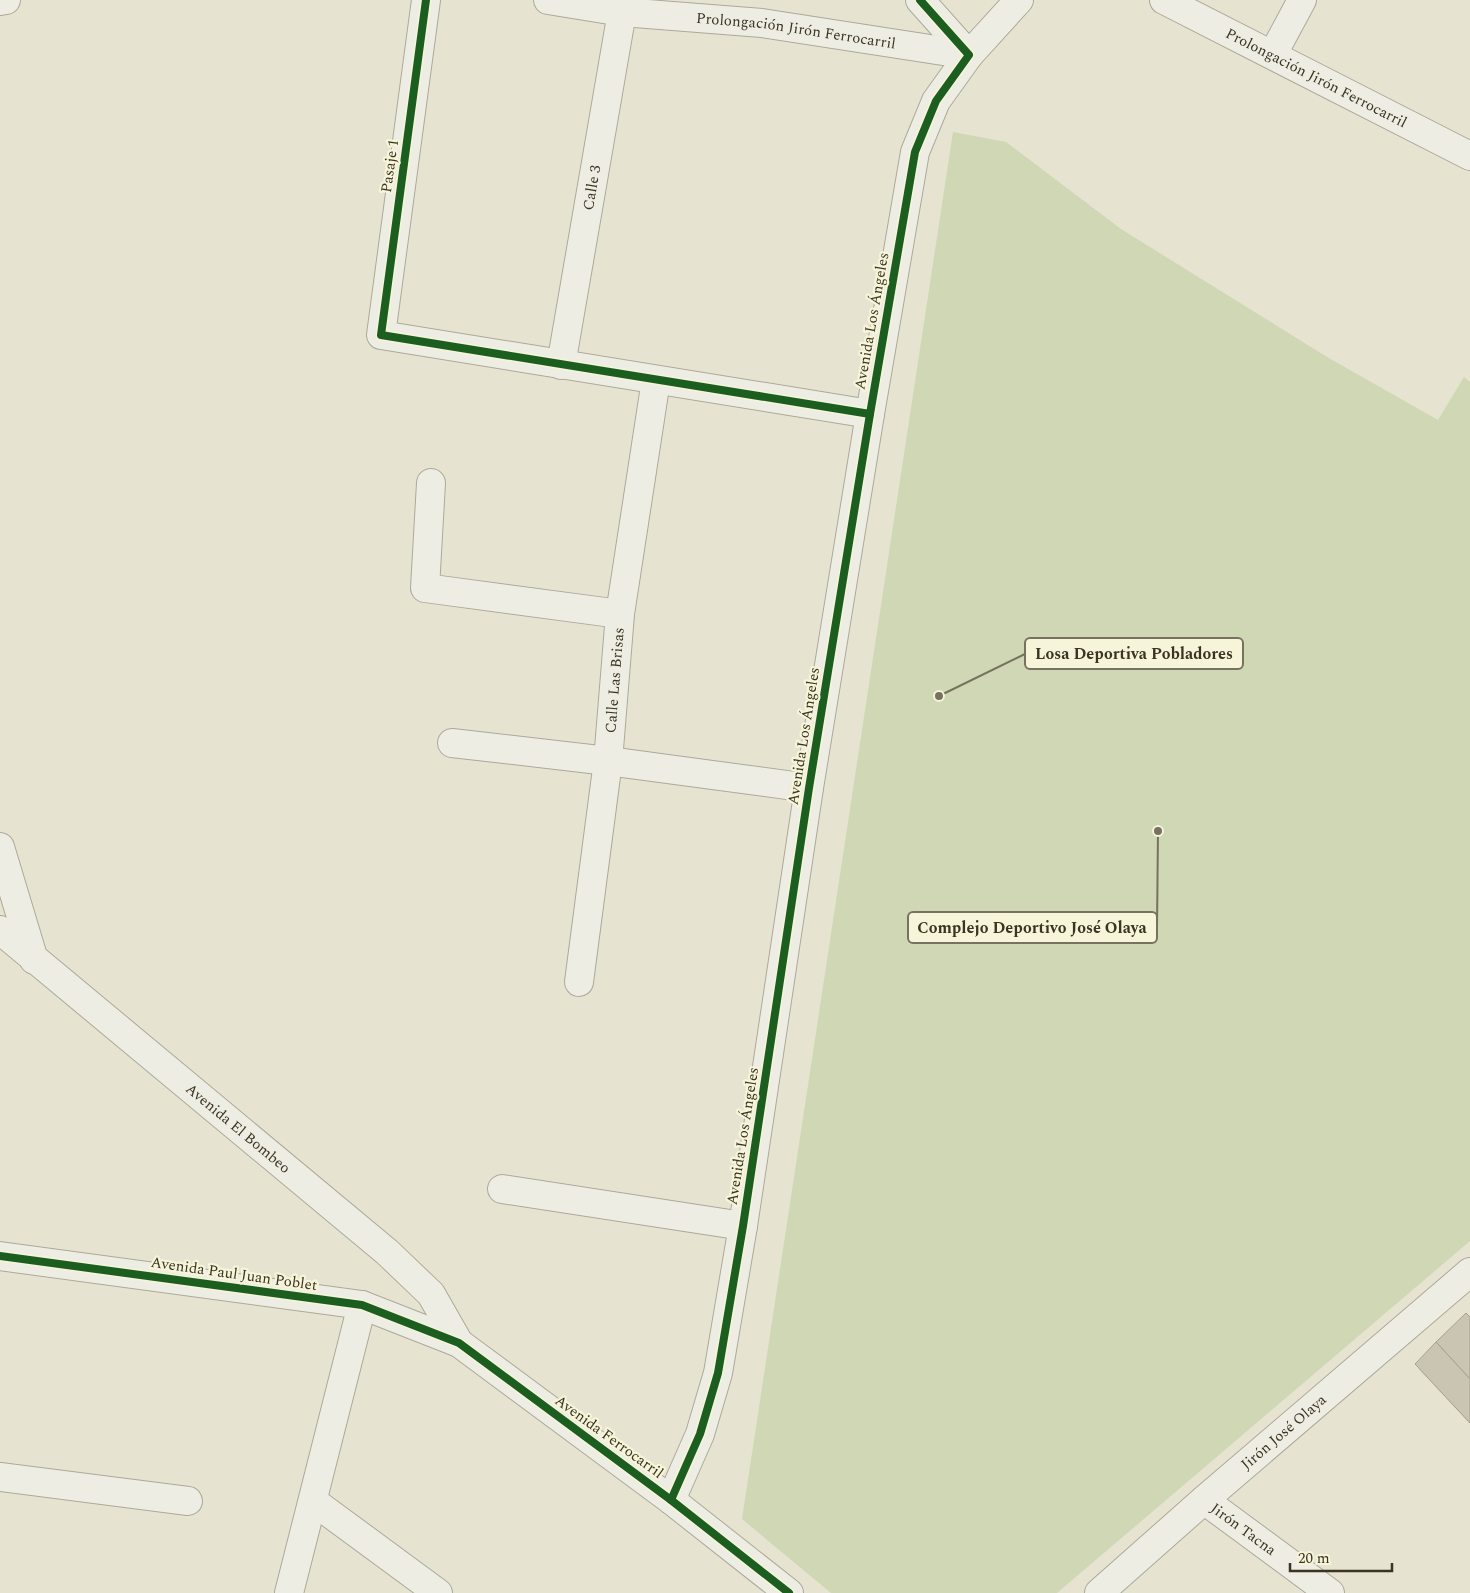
<svg xmlns="http://www.w3.org/2000/svg" width="1470" height="1593" font-family="Spectral,serif">
<style>
.pitch{fill:#cfd7b4}
.building{fill:#cac4b2;stroke:#a7a190;filter:url(#shadow)}
.lines{fill:none;stroke-linecap:round;stroke-linejoin:round}
.minor-casing{stroke:#aca99a;stroke-width:30}
.minor{stroke:#eeede3;stroke-width:28}
.cycleway-casing{stroke:#f6f4d9;stroke-width:11}
.cycleway{stroke:#1b5e20;stroke-width:8}
.labels{text-anchor:middle;dominant-baseline:central;stroke-width:4.5;stroke-linejoin:round;paint-order:stroke}
.street-label{font-size:15px;fill:#3b3421;stroke:#f6f4d9}
.leader{fill:none;stroke:#77725f;stroke-width:2}
.callout-dot{fill:#77725f;stroke:#f6f4d9;stroke-width:2}
.callout{fill:#f6f4d9;stroke:#77725f;stroke-width:2}
.callout-label{font-size:16px;text-anchor:middle;font-weight:bold;fill:#3b3421}
</style>
<defs>
<filter id="shadow"><feDropShadow dx="4.5" dy="4.5" stdDeviation="0" flood-color="#0004"/></filter>
</defs>
<rect width="100%" height="100%" fill="#e6e4d1"/>
<path class="pitch" d="M953,132L1006,142L1121,229L1327,357L1438,420L1464,377L1470,382V1241L1057,1593H831L742,1519Z"/>
<g class="building">
<path d="M1466,1313L1470,1317V1379L1436,1342Z"/>
<path d="M1436,1342L1470,1379V1423L1415,1364Z"/>
</g>
<g class="lines">
<g class="minor-casing">
<g id="minor">
<path d="M426,0L381,335L870,414"/>
<path id="s1" d="M548,0L622,12L762,23L969,55L1019,0"/>
<path id="s2" d="M1164,0L1470,156"/>
<path d="M0,1L6,0"/>
<path d="M1273,54L1302,0"/>
<path id="s3" d="M561,365L622,12"/>
<path d="M431,483L425,588L620,614"/>
<path d="M452,743L608,761L809,788"/>
<path d="M0,847L34,960"/>
<path id="s4" d="M0,930L387,1252L431,1294L459,1343"/>
<path id="s5" d="M579,982L608,761L620,614L656,380"/>
<path d="M502,1189L743,1226"/>
<path d="M0,1256L362,1305L459,1343L671,1500L789,1593"/>
<path d="M0,1477L188,1501"/>
<path d="M671,1500L700,1434L718,1373L743,1226L809,788L870,414L915,152L936,101L969,55L920,0"/>
<path id="s6" d="M1204,1500L1330,1593"/>
<path d="M313,1501L438,1593"/>
<path d="M289,1593L362,1305"/>
<path id="s7" d="M1099,1593L1204,1500L1470,1272"/>
</g>
</g>
<use href="#minor" class="minor"/>
<g class="cycleway-casing">
<g id="cycleway">
<path d="M426,0L381,335L870,414"/>
<path d="M0,1256L362,1305L459,1343L671,1500L789,1593"/>
<path d="M671,1500L700,1434L718,1373L743,1226L809,788L870,414L915,152L936,101L969,55L920,0"/>
</g>
</g>
<use href="#cycleway" class="cycleway"/>
</g>
<g class="labels">
<g class="street-label">
<text stroke="none"><textPath href="#s1" startOffset="250">Prolongación Jirón Ferrocarril</textPath></text>
<text stroke="none"><textPath href="#s2" startOffset="171">Prolongación Jirón Ferrocarril</textPath></text>
<text transform="translate(390 166) rotate(-82)">Pasaje 1</text>
<text stroke="none"><textPath href="#s3" startOffset="180">Calle 3</textPath></text>
<text transform="translate(872 321) rotate(-80)">Avenida Los Ángeles</text>
<text stroke="none"><textPath href="#s5" startOffset="304">Calle Las Brisas</textPath></text>
<text transform="translate(804 736) rotate(-81)">Avenida Los Ángeles</text>
<text stroke="none"><textPath href="#s4" startOffset="310">Avenida El Bombeo</textPath></text>
<text transform="translate(743 1136) rotate(-81)">Avenida Los Ángeles</text>
<text transform="translate(234 1274) rotate(8)">Avenida Paul Juan Poblet</text>
<text stroke="none"><textPath href="#s7" startOffset="245">Jirón José Olaya</textPath></text>
<text transform="translate(609 1437) rotate(36)">Avenida Ferrocarril</text>
<text stroke="none"><textPath href="#s6" startOffset="49">Jirón Tacna</textPath></text>
</g>
</g>
<path class="leader" d="M939 696L1025 654M1158 831L1157 928"/>
<g class="callout-dot">
<circle cx="939" cy="696" r="5"/>
<circle cx="1158" cy="831" r="5"/>
</g>
<g class="callout">
<rect x="1025" y="638" width="218" height="31" rx="5"/>
<rect x="908" y="912" width="249" height="31" rx="5"/>
</g>
<g class="callout-label">
<text x="1134" y="659">Losa Deportiva Pobladores</text>
<text x="1032" y="933">Complejo Deportivo José Olaya</text>
</g>
<path d="M1290 1563v8h102v-8" fill="none" stroke="#3b3421" stroke-width="2.5"/>
<text x="1298" y="1563" font-size="15" fill="#3b3421" stroke="#f6f4d9" stroke-width="4" paint-order="stroke">20 m</text>
</svg>
